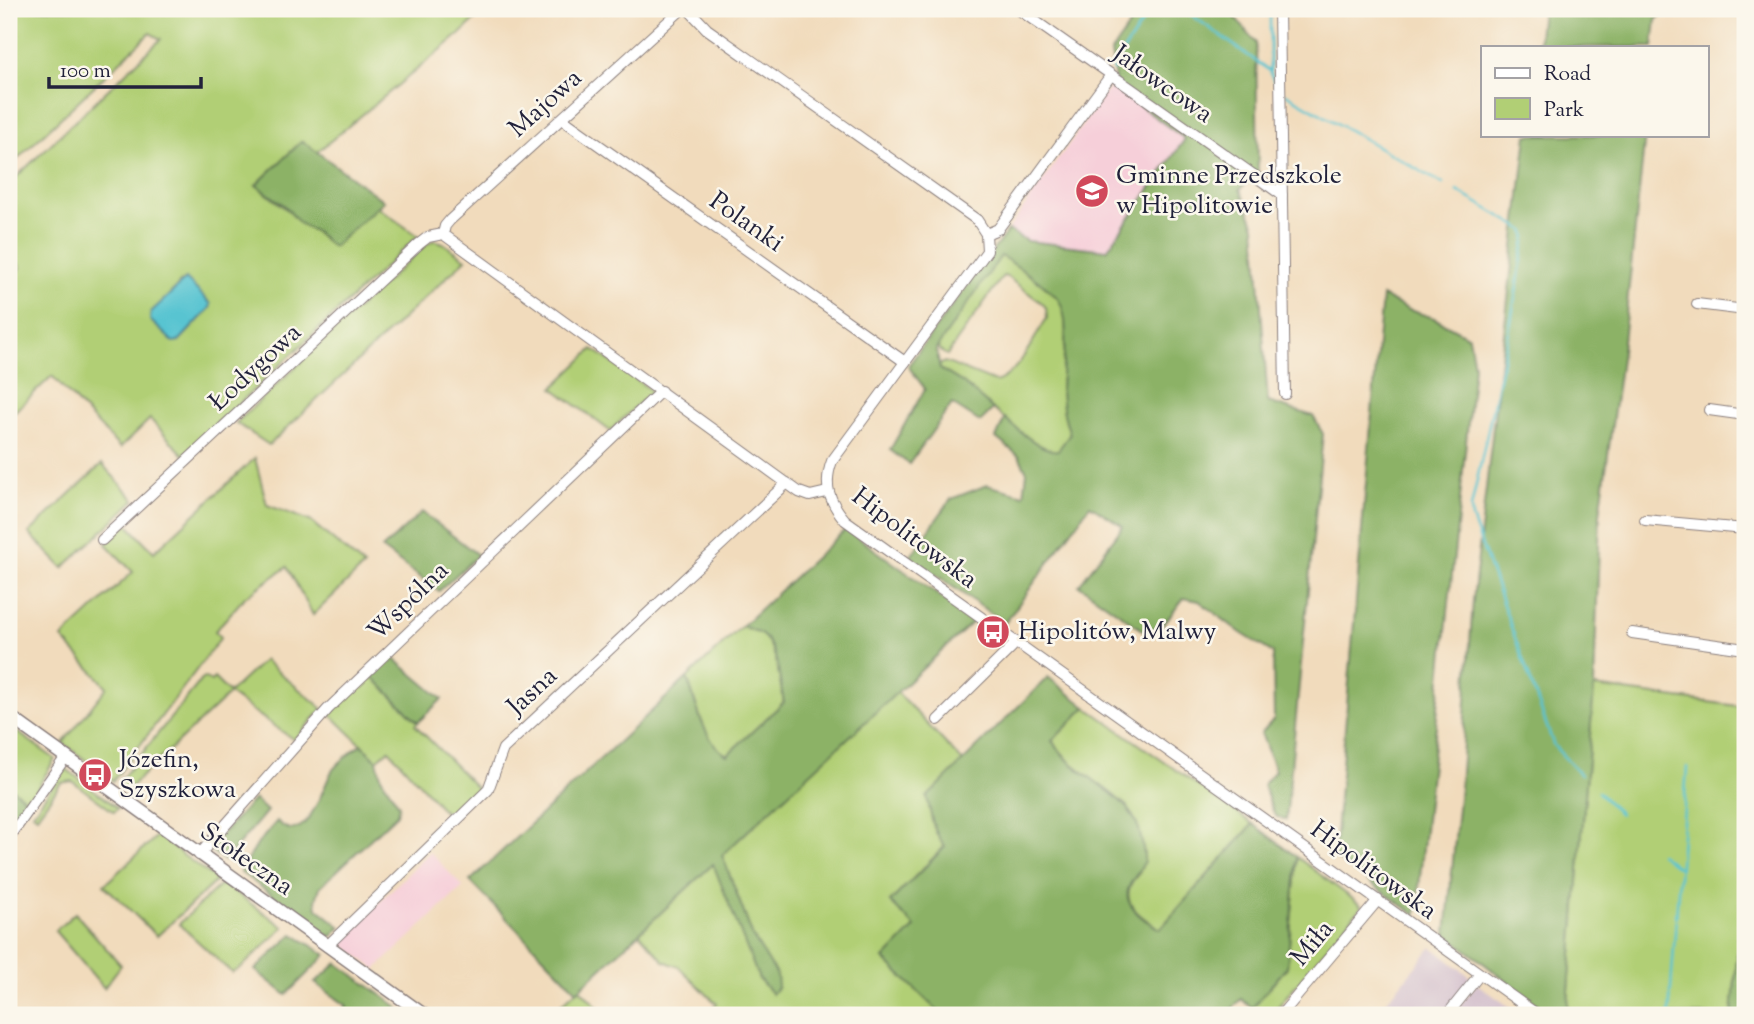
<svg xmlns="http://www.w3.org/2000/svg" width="1754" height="1024" font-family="'Sorts Mill Goudy',serif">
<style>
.built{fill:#f6cfd9}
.industrial{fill:#d1bdcb}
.green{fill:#b1cf75;stroke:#6a7858;stroke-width:2;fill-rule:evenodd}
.forest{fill:#8cb266;stroke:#576a50;stroke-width:2}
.water{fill:#58c4d1;stroke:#3d7386;stroke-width:2}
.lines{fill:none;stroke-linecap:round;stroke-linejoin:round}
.stream{stroke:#58c4d1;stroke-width:2.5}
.minor-casing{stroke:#8a7e7c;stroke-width:12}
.tertiary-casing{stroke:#8a7e7c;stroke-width:15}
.minor{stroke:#fff;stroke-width:10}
.tertiary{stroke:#fff;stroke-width:12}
.labels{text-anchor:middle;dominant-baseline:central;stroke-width:5;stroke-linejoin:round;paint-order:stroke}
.street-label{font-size:26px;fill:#22223b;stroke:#fbf7ec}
.poi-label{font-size:26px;fill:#22223b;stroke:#fbf7ec;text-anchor:start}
</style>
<rect width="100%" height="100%" fill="#fbf7ec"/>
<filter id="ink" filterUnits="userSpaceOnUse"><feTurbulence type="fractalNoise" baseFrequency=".0143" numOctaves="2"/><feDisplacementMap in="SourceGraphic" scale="14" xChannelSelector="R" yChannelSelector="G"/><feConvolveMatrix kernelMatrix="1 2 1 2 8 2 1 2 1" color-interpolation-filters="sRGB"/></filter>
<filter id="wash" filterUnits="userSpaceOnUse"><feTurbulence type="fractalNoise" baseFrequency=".00686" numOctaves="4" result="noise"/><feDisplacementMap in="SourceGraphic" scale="28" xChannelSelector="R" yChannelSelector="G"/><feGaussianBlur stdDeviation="1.57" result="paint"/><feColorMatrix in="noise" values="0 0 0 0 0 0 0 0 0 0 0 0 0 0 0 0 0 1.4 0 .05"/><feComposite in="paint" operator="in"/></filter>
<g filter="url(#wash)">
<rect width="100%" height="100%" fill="#f1dbbc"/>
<g class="built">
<path d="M1111,85L1185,138L1107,250L1027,241L1008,230Z"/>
<path d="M430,852L463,887L376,969L339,942Z"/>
</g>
<g class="industrial">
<path d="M1432,947L1473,979L1444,1015H1375Z"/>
<path d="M1477,984L1511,1008L1505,1015H1452Z"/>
</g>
<g class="green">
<path d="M9,9H486L460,34L317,152L302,141L256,185L333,247L377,207L418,236L184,455L150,419L120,448L52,376L9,417V280L21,267L9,254V184L161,39L150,33L9,167ZM183,280L210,308L179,341L150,316Z"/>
<path d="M434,240L443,243L466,259L269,445L236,423L424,246Z"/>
<path d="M1001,255C1015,266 1048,286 1058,299C1073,320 1061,365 1061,391C1062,405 1065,420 1070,434L1058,451C1037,454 983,398 964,384C956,378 948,374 940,369L939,365L945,362L995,382C1017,377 1035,336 1047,318L1046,308L1042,303L1007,277L1003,276L947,355L940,351L938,345Z"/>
<path d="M593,349L652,391L610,431L553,388Z"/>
<path d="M255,458L267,505L310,521L364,566L313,615L287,567L245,597L215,631L221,637L113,781L63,743L107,687L62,638L133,572L106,544L127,524L154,552Z"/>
<path d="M102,464L135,500L63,568L29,533Z"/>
<path d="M742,626C749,629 757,631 763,636C779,650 779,682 784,702L726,756C702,740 697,703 687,678Z"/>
<path d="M264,660L323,709L294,740L229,694L127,790L118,783L202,679L205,678L211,681L214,678L229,693Z"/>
<path d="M370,674L418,722L415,725L479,790L450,818L389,750L377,760L330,714Z"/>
<path d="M1594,687L1745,707V868L1732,1015H1567Z"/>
<path d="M897,692L963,762L928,797C931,815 932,832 945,846L890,902L916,927L884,959L942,1015H705L717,1004L679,967L664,961L639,933L714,863L759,979L770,965L753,937L722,855Z"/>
<path d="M1086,707L1253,824L1160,929C1136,914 1114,899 1140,872L1127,806L1069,761L1052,741Z"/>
<path d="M9,726L55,759L29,802L9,786Z"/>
<path d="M65,768L118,808L114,812L72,781L61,783L37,816L33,813Z"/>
<path d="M157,836L217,880L157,936L104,885Z"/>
<path d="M1297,857L1362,906L1271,1015H1260L1252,1008L1287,967Z"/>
<path d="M222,883L284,927L242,967L232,973L179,924Z"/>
<path d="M75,913L121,965L104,988L55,931Z"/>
<path d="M579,988L605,1015H550Z"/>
</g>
<g class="forest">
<path d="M1141,9H1232L1235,17L1256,43L1258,172L1240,189L1255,226L1268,402L1313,416L1323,434L1286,820L1275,816L1263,785L1275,771L1261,733L1274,719L1273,653L1241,633L1199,601L1184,598L1162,626L1144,631L1079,585L1123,526L1090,505L1005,623L910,557L951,499L987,485L1024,495L1027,472L1019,456L996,438L1005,418C1015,428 1043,453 1058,450L1070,434C1065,421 1062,406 1061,391C1061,365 1073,321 1058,299C1049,287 1014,264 1001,256L936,349L940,369L963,383L993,409L980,422L952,404L909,464L890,450L925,389L908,366L1008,230L1027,241L1107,250L1185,139L1116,88L1111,52Z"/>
<path d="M1542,9H1668L1656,20L1653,47H1538Z"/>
<path d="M1527,135H1645L1622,351L1600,514L1594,687L1567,1015H1550L1446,934L1460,787L1473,600Z"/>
<path d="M302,141L384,201L333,247L316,232L300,224L285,206L256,185Z"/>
<path d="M1382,296L1409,310L1434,318L1469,337L1474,366L1416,915L1334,857Z"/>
<path d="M422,512L478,555L439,591L382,549Z"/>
<path d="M846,529L974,621L722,855L753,937L777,975L778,987L772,994L759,979L713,864L577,991L470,881L687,678C696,702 703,742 727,755L784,702C779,682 779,650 763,636C757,631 749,629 742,626Z"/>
<path d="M390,655L442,699L418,722L370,674Z"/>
<path d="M1048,677L1086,707L1052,741C1058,748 1063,756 1070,762C1093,783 1129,798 1139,829C1141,839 1145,851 1144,861C1142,870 1137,873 1133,880C1116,902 1143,920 1160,929L1253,824L1297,857L1287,967L1252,1008L1241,999L1227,1015H942L884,959L915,927L890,902L945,847C933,832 931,815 927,797Z"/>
<path d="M361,744L377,760L381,777L399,805L397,814L320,887L316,900L317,908L341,927L331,937L240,872L259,842L277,821C306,852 323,786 332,771C339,761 352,752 361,744Z"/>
<path d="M9,786L29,802L9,831Z"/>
<path d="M254,799L267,811L225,861L208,849Z"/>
<path d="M1745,868V1015H1732L1744,880Z"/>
<path d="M293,934L326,955L286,995L255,970Z"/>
<path d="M337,963L398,1007L400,1015H338L347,1006L315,983Z"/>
</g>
<path class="water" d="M186,279L211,304L210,308L179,341L173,342L150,320L151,312Z"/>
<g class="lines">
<g class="stream">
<path d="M1183,9L1270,71"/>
<path d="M1270,9V71L1277,89"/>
<path d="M1113,70L1117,61L1151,9"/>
<path d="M1286,94L1443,184"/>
<path d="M1457,191L1524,230L1526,235L1509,332L1471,508L1472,518L1554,746L1581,775"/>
<path d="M1598,792L1620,814"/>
<path d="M1660,854L1679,868"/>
<path d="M1669,1015L1687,767"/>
</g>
</g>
</g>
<g filter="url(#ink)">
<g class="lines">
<g class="minor-casing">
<g id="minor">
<path d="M688,9L707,29L977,220L986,234L987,251L832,461C823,485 829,501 845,520L1538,1015"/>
<path d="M1018,9L1282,195"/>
<path d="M1279,9L1285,394"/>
<path d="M562,119L905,362"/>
<path d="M443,234L799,492L810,496L827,492"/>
<path d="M443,234L445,226L450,220L682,9"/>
<path d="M986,234L998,229L1111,75"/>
<path d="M1697,304L1745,310"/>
<path d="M1709,410L1745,415"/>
<path d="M1645,520L1745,529"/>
<path d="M102,540L419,244L428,237L443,234"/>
<path d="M1632,633L1745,649"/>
<path d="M938,720L1017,642"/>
<path d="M9,838L65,758"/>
<path d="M199,855L328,709L661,391"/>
<path d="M327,946L488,790L503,749L787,483"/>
<path d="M1281,1015L1378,900"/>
<path d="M1447,1015L1480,974"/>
</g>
</g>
<g class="tertiary-casing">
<path id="tertiary" d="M9,716L424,1015"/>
</g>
<use href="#minor" class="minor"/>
<use href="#tertiary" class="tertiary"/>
</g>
</g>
<defs>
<g id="school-disc" transform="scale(1.75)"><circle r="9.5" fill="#d1495b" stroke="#fbf7ec"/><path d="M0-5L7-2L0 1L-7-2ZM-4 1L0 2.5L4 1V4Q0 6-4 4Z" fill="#fff"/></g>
<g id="bus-disc" transform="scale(1.75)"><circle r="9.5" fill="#d1495b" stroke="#fbf7ec"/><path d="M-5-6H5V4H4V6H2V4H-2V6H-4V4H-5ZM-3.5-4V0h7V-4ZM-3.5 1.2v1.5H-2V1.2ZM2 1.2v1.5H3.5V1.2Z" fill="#fff"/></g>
</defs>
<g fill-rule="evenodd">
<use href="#school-disc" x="1092" y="191"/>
<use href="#bus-disc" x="993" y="632"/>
<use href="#bus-disc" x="95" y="775"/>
</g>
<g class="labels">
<g class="street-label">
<text transform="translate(1162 85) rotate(35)">Jałowcowa</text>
<text transform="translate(546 104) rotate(-42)">Majowa</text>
<text transform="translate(746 223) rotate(35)">Polanki</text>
<text transform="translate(256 368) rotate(-43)">Łodygowa</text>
<text transform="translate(914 539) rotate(37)">Hipolitowska</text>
<text transform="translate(409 602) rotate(-44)">Wspólna</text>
<text transform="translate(533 692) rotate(-43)">Jasna</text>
<text transform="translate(246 860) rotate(35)">Stołeczna</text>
<text transform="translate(1373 871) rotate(36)">Hipolitowska</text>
<text transform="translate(1313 944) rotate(-50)">Miła</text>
</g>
<g class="poi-label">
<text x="1116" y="176">Gminne Przedszkole<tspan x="1116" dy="30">w Hipolitowie</tspan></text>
<text x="1018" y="632">Hipolitów, Malwy</text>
<text x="119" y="760">Józefin,<tspan x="119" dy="30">Szyszkowa</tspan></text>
</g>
</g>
<rect width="1754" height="1024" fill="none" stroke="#fbf7ec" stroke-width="35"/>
<rect x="1481" y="46" width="228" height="91" fill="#fbf7ec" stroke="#a4a2a5" stroke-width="2"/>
<rect x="1495" y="68" width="35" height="10" fill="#ffffff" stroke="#a4a2a5" stroke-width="2"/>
<text x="1544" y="80" font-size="21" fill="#22223b">Road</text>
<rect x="1495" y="98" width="35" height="21" fill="#b1cf75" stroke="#a4a2a5" stroke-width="2"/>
<text x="1544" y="116" font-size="21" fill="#22223b">Park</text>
<path d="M49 77v10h152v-10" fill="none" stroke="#22223b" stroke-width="3.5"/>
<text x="60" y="77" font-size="21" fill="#22223b" stroke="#fbf7ec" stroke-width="5" paint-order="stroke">100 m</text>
</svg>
